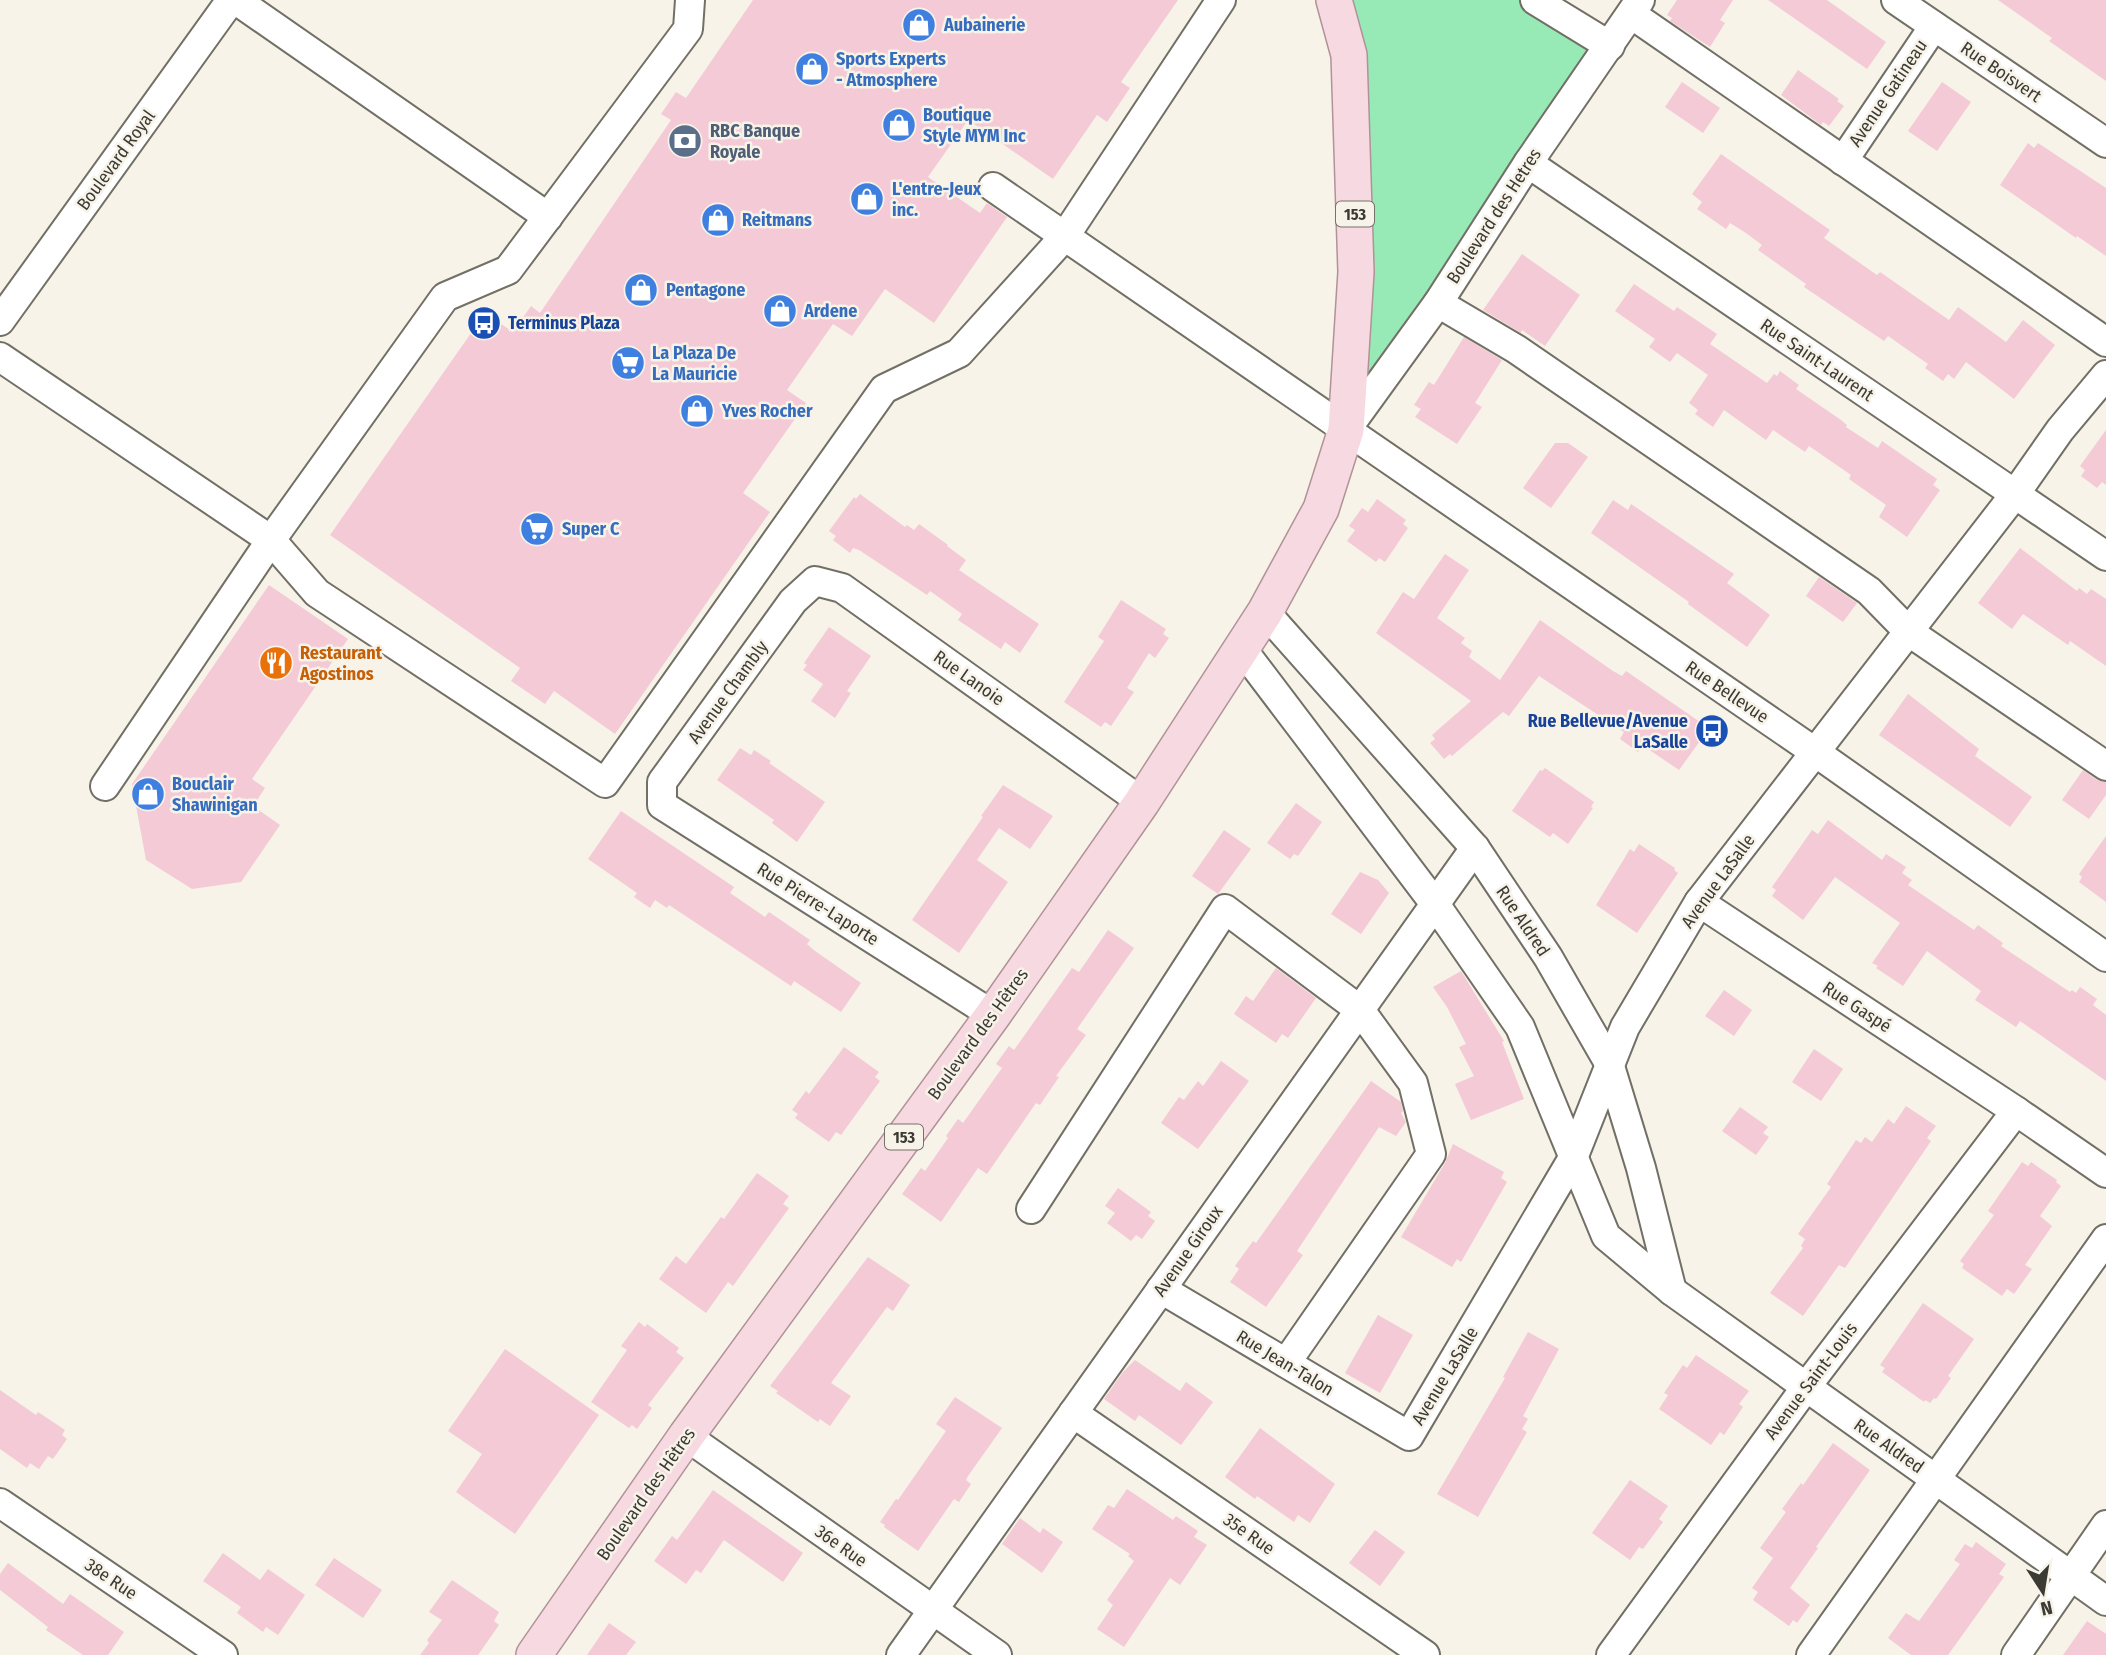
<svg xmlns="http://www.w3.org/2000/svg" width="2106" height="1655" font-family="'Fira Sans Condensed',sans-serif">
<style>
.green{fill:#97eab6}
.building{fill:#f4cad7}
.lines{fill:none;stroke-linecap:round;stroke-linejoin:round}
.minor-casing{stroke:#726f65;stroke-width:32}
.major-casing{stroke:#b19298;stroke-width:38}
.minor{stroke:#fff;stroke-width:28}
.major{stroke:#f7dae1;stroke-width:35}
.labels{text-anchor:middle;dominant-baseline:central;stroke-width:5;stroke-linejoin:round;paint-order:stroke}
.shield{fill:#f7f3e8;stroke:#73726b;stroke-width:2}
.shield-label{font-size:16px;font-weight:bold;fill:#3b3a35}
.shop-label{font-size:18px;font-weight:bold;fill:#366cbe;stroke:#f7f3e8;text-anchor:start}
.street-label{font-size:18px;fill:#3b3a35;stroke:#f7f3e8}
.service-label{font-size:18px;font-weight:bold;fill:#4e5e75;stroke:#f7f3e8;text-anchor:start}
.transit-label{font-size:18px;font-weight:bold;fill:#164399;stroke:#f7f3e8;text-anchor:start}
.food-label{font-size:18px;font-weight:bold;fill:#c56008;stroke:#f7f3e8;text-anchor:start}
</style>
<rect width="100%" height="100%" fill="#f7f3e8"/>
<path class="green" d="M1334,0H1539L1610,46L1346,430Z"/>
<g class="building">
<path d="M753,0H1178L1121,82L1130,88L1107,122L1097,115L1053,179L968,120L928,177L980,213L987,203L1007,217L934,323L885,289L852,336L833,324L787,390L806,403L743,493L770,512L615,734L554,691L545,704L511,681L520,668L330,535L485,313L513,332L531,306L540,313L671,120L661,114L676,92L686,98Z"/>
<path d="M1677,0H1733L1720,20L1725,23L1710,47L1670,21L1672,18L1667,15Z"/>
<path d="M1768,0H1827L1886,42L1867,69Z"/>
<path d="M1998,0H2106V81L2049,41L2052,38Z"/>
<path d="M1798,70L1839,99L1837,101L1844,106L1829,126L1823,122L1821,125L1781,95Z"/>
<path d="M1682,82L1720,108L1703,133L1665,107Z"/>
<path d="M1942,82L1971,102L1937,151L1908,131Z"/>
<path d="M2028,143L2034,148L2038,143L2106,188V256L2077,236L2076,238L2000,185Z"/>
<path d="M1721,154L1830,230L1824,238L1877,275L1880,272L1949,320L1958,307L2006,342L2023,320L2055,345L2014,399L1966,362L1954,379L1948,374L1943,381L1925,368L1928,364L1888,336L1884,341L1804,287L1806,284L1758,250L1762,245L1746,233L1730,223L1726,229L1697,209L1702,202L1692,194Z"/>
<path d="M1522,254L1580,295L1545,346L1522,330L1521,333L1483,310Z"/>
<path d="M1634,284L1674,311L1677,307L1717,334L1710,344L1767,383L1774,374L1777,376L1780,371L1799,385L1796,389L1841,420L1847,425L1846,427L1878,448L1882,441L1937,479L1933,485L1940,490L1907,537L1879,517L1886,505L1849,479L1851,475L1809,446L1805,452L1773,430L1766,440L1724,410L1713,427L1695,414L1698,410L1689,403L1708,375L1677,353L1670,362L1649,347L1655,339L1615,311Z"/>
<path d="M1464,337L1502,360L1475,403L1482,407L1457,444L1415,417L1421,409L1414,405L1429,382L1434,385Z"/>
<path d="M2106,430V485L2102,482L2097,488L2081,476L2085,470L2080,466Z"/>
<path d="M1555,443H1568L1588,457L1551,508L1523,488Z"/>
<path d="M860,494L905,527L907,525L914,530L919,524L948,545L947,546L966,560L959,570L1039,624L1020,653L1005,642L1001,649L958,620L962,614L930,591L927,595L859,550L853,548L850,553L833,540L836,536L829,531L854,497L856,499Z"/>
<path d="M1377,499L1406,520L1403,524L1408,528L1385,562L1379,558L1376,562L1347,541L1355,530L1349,526L1362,508L1368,512Z"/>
<path d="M1613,500L1628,510L1631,504L1734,574L1727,583L1770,615L1747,647L1688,604L1689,602L1591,533Z"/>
<path d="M2020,548L2077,591L2079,588L2087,594L2091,589L2106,599V666L2070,641L2068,645L2023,614L2012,629L1978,603Z"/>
<path d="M1445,554L1469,570L1437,618L1465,638L1461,643L1472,651L1469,657L1500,680L1540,620L1613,671L1622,676L1626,671L1700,722L1696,728L1705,734L1679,770L1642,745L1638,752L1620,739L1624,732L1539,676L1509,716L1503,712L1452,756L1450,754L1444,759L1430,743L1435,739L1432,735L1471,701L1376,633L1403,592L1414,599Z"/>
<path d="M1819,577L1857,603L1843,622L1806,596Z"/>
<path d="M269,585L348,639L252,779L265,788L253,806L280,825L241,882L192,889L146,860L132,784Z"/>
<path d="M1121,600L1166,629L1163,634L1169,638L1155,658L1149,653L1127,688L1134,692L1111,726L1105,722L1101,727L1064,702L1104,641L1098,637Z"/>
<path d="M829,627L871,656L847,691L851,693L835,718L811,701L823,684L803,670L807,665L804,663Z"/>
<path d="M1908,694L1979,749L1975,756L2032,797L2010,827L1879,735Z"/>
<path d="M740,748L751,755L754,750L771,761L769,763L825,802L797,842L772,823L774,820L717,780Z"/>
<path d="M1545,768L1594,802L1591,807L1593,808L1568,844L1553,833L1550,837L1512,811L1540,770L1542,771Z"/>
<path d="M2083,770L2097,780L2106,782V795L2089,819L2062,800Z"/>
<path d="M1003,785L1053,816L1030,849L999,828L977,860L1008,882L959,953L912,920L983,817L981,816Z"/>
<path d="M1296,803L1322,822L1298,856L1294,854L1290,859L1267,843Z"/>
<path d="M621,811L734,887L730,893L765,917L769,912L810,940L807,944L815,951L861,983L841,1012L794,981L791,986L669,905L667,908L655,900L650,908L634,897L637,893L588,859Z"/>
<path d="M1828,820L1882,860L1886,854L1906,867L1902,873L1912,880L1908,885L1974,930L1978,925L2003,943L2001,946L2070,992L2072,990L2076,993L2080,987L2097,999L2093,1005L2106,1015V1081L2020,1021L2016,1027L1975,1000L1981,991L1927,951L1903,986L1876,968L1878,966L1872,963L1900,923L1835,877L1803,920L1772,896L1776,890L1772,887L1812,830L1818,834Z"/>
<path d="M1224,830L1251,849L1218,894L1192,876Z"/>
<path d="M2106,836V902L2079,882L2082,877L2079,874Z"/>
<path d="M1639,844L1675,868L1674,870L1678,873L1637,933L1596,905L1630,849L1634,852Z"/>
<path d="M1360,872L1378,880L1389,893L1361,934L1331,914Z"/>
<path d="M1108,930L1134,948L1077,1029L1086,1035L1056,1076L1059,1077L1040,1105L1036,1103L987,1174L978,1168L941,1222L902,1194L921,1168L925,1171L948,1138L946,1136L958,1119L963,1123L1002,1068L996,1064L1009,1046L1014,1050L1072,968L1079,972Z"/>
<path d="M1276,968L1316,998L1288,1038L1282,1034L1276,1043L1234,1014L1246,996L1253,1001Z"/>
<path d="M1461,971L1504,1041L1502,1042L1524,1099L1471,1120L1455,1084L1474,1076L1459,1047L1466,1044L1447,1007L1433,987Z"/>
<path d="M1724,990L1752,1010L1734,1036L1705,1016Z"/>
<path d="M844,1047L879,1072L875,1077L880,1081L841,1135L836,1132L829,1142L795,1118L798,1114L792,1110L806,1091L809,1094Z"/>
<path d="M1814,1049L1843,1069L1821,1101L1792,1082Z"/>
<path d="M1221,1061L1249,1081L1198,1149L1161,1123L1179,1097L1184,1100L1198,1081L1203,1086Z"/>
<path d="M1371,1081L1401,1102L1403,1111L1401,1113L1406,1122L1396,1136L1379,1127L1297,1251L1303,1255L1266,1307L1230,1282L1239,1269L1235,1266L1253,1241L1256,1243Z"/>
<path d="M1906,1106L1936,1126L1927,1138L1931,1141L1845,1268L1839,1265L1803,1316L1770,1293L1803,1248L1801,1246L1805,1239L1798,1234L1831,1187L1827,1184L1856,1140L1861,1143L1865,1137L1872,1142L1888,1119L1894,1124Z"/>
<path d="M1740,1107L1768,1127L1763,1133L1769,1137L1756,1155L1722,1131Z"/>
<path d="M1453,1144L1504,1172L1501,1178L1507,1182L1461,1262L1457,1259L1452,1267L1401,1237L1445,1163Z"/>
<path d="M2022,1162L2028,1166L2031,1162L2057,1180L2056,1182L2061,1186L2040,1216L2052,1226L2025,1265L2032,1269L2014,1294L2007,1289L2002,1296L1962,1268L1964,1264L1960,1261L1994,1215L1988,1211Z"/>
<path d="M757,1173L789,1196L783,1204L789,1208L733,1286L728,1282L706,1313L659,1279L676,1256L686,1264L721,1217L724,1219Z"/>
<path d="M1118,1188L1151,1212L1148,1216L1155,1221L1142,1239L1136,1235L1131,1241L1107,1223L1115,1213L1105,1206Z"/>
<path d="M868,1257L910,1285L893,1311L887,1307L831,1383L851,1396L830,1426L820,1419L818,1422L776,1393L778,1391L770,1386Z"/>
<path d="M1923,1303L1974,1339L1948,1376L1951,1378L1936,1399L1934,1398L1930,1403L1925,1400L1924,1402L1882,1372L1885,1368L1880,1365Z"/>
<path d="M1378,1315L1413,1335L1380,1393L1345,1373Z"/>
<path d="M639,1322L645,1327L647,1324L679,1348L676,1352L684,1358L648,1405L652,1408L637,1429L632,1425L629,1428L591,1402L627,1350L621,1346Z"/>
<path d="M1528,1332L1559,1349L1523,1416L1528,1419L1522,1429L1527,1432L1478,1517L1437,1494L1505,1378L1503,1377Z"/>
<path d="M505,1349L599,1415L515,1534L456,1492L482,1454L448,1431Z"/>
<path d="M1696,1355L1749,1391L1739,1404L1743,1407L1724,1435L1720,1432L1711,1445L1659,1409L1668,1395L1664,1393L1683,1365L1687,1368Z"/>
<path d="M1135,1360L1180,1391L1186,1382L1213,1402L1181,1445L1139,1415L1135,1421L1104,1399L1123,1372Z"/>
<path d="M0,1390L36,1415L38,1412L65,1430L62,1435L67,1439L53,1459L48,1456L39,1469L30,1463L27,1468L0,1449Z"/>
<path d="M955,1397L1002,1428L968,1476L966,1480L971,1484L959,1502L954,1499L918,1551L884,1527L885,1525L880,1522L896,1499L898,1500L946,1431L936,1424Z"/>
<path d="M1260,1428L1335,1484L1310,1523L1298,1515L1294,1522L1257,1496L1255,1499L1225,1477Z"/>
<path d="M1833,1443L1870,1470L1816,1547L1818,1548L1790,1588L1810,1605L1797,1623L1793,1620L1789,1626L1753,1600L1758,1592L1752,1588L1773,1558L1760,1548L1786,1512L1782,1509L1801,1483L1803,1485Z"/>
<path d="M1630,1480L1668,1506L1659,1519L1663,1522L1643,1549L1639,1547L1630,1560L1592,1533Z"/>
<path d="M1127,1489L1173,1520L1176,1516L1198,1531L1194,1537L1207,1545L1180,1585L1170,1578L1124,1647L1097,1629L1113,1605L1107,1600L1134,1561L1128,1556L1130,1554L1092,1529L1108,1505L1114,1508Z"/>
<path d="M713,1490L803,1553L783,1582L724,1540L701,1573L696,1570L686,1584L654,1561L672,1536L677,1540Z"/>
<path d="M1020,1518L1040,1533L1043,1528L1063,1542L1042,1573L1002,1544Z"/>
<path d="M1375,1530L1405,1552L1380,1586L1349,1563Z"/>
<path d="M1976,1542L2006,1564L1999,1574L2004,1577L1948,1655H1911L1888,1638L1906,1613L1919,1621L1960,1564L1954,1560L1965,1544L1972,1548Z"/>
<path d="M223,1553L260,1580L268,1569L305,1595L278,1635L266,1627L263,1632L237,1613L241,1607L203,1581Z"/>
<path d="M334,1558L382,1590L363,1618L315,1585Z"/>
<path d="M8,1563L63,1604L70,1594L124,1632L108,1655H83L46,1630L48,1627L0,1590V1574Z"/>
<path d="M452,1580L499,1612L494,1621L499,1625L478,1655H420L429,1643L427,1640L442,1620L429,1612Z"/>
<path d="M2087,1621L2106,1634V1655H2063Z"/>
<path d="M609,1623L636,1642L626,1655H587Z"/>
</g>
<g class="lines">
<g class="minor-casing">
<g id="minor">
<path d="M236,0L548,217"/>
<path d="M1535,0L1610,46"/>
<path d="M1896,0L2106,143"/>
<path d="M1631,14L2106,342"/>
<path d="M1843,161L1934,26"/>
<path d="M1528,163L2106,556"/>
<path d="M993,187L1815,752L2106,957"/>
<path d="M1438,303L1516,349L1869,591L1909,632L2106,766"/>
<path d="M0,321L231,0"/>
<path d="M0,357L271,540L317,593L605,783L884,389L959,353L1065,236L1221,0"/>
<path d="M1346,430L1438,303L1528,163L1640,0"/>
<path d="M1265,612L1475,848L1548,957L1609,1063L1641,1168L1672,1291"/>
<path d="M1242,649L1435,904L1520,1027L1606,1236L1672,1291L2106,1601"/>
<path d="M105,786L271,540L445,297L508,270L688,29L690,0"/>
<path d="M1699,902L2016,1111L2106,1173"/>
<path d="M993,1015L662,805V782L793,601L815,581L842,588L1142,802"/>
<path d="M1031,1209L1225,909L1360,1010L1413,1083L1431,1154L1286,1363"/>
<path d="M1161,1289L1409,1436L1573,1158L1625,1027L1699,902L2015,494L2060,430L2106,375"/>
<path d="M1073,1413L1425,1655"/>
<path d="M686,1436L997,1655"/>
<path d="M0,1503L223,1655"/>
<path d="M901,1655L1475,848"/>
<path d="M1611,1655L1806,1387L2016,1111"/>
<path d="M1811,1655L2106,1239"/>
<path d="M2016,1655L2106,1525"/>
</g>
</g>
<g class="major-casing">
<path id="major" d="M534,1655L686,1436L993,1015L1142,802L1265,612L1321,509L1346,430L1356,272L1349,55L1334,0"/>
</g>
<use href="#minor" class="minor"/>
<use href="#major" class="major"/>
</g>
<defs>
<g id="shop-disc" transform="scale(1.75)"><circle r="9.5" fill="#3f7fe0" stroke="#f7f3e8"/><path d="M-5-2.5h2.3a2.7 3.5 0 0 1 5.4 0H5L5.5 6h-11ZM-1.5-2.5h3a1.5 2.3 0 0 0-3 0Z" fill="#fff"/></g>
<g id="bank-disc" transform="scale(1.75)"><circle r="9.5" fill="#5c6f8a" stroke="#f7f3e8"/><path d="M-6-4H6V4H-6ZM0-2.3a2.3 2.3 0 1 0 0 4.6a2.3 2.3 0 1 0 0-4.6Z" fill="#fff"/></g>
<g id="bus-disc" transform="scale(1.75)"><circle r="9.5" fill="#1a4fb4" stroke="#f7f3e8"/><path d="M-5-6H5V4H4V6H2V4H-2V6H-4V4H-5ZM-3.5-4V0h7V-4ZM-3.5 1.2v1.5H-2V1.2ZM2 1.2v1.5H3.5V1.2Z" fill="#fff"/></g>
<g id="supermarket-disc" transform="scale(1.75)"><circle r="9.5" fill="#3f7fe0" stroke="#f7f3e8"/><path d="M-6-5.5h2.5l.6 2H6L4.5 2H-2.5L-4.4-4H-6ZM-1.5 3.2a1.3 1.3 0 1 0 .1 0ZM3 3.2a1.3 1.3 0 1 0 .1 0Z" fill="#fff"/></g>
<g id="restaurant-disc" transform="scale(1.75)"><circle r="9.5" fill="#e8710a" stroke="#f7f3e8"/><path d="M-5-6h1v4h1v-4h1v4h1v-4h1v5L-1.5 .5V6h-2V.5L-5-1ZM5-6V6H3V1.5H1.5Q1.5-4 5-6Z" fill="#fff"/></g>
</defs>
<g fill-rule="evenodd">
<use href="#shop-disc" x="919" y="25"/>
<use href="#shop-disc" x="812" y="69"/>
<use href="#shop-disc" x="899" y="125"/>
<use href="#bank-disc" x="685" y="141"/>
<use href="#shop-disc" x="867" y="199"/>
<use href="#shop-disc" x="718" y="220"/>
<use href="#shop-disc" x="641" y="290"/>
<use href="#shop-disc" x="780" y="311"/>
<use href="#bus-disc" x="484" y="323"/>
<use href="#supermarket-disc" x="628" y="363"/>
<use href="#shop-disc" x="697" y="411"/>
<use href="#supermarket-disc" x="537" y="529"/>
<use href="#restaurant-disc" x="276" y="663"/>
<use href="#bus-disc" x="1712" y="731"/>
<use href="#shop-disc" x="148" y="794"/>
</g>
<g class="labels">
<g class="shield">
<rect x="1336" y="201.5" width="38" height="25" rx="5"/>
<rect x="885" y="1124.5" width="38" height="25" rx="5"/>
</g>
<g class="shield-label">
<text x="1355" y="214">153</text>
<text x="904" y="1137">153</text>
</g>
<g class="shop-label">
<text x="944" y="25">Aubainerie</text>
<text x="836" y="59">Sports Experts<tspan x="836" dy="21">- Atmosphere</tspan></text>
<text x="923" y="115">Boutique<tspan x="923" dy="21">Style MYM Inc</tspan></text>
<text x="892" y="189">L'entre-Jeux<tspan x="892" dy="21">inc.</tspan></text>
<text x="742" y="220">Reitmans</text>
<text x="666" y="290">Pentagone</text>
<text x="804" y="311">Ardene</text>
<text x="652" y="353">La Plaza De<tspan x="652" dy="21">La Mauricie</tspan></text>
<text x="722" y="411">Yves Rocher</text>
<text x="562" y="529">Super C</text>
<text x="172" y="784">Bouclair<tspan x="172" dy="21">Shawinigan</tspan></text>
</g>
<g class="street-label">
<text transform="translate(2001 72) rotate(34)">Rue Boisvert</text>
<text transform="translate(1888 93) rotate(-56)">Avenue Gatineau</text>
<text transform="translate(116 160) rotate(-54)">Boulevard Royal</text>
<text transform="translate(1494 216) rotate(-57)">Boulevard des Hetres</text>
<text transform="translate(1817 360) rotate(34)">Rue Saint-Laurent</text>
<text transform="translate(969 678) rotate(35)">Rue Lanoie</text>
<text transform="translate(728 692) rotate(-54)">Avenue Chambly</text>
<text transform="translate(1727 692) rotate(34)">Rue Bellevue</text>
<text transform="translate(1718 881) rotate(-54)">Avenue LaSalle</text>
<text transform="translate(818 904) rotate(32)">Rue Pierre-Laporte</text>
<text transform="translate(1523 921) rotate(56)">Rue Aldred</text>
<text transform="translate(1857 1007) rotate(33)">Rue Gaspé</text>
<text transform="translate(978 1034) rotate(-54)">Boulevard des Hêtres</text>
<text transform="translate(1188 1251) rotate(-55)">Avenue Giroux</text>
<text transform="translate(1285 1363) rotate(31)">Rue Jean-Talon</text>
<text transform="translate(1445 1376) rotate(-59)">Avenue LaSalle</text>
<text transform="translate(1811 1381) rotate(-53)">Avenue Saint-Louis</text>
<text transform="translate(1889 1446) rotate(35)">Rue Aldred</text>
<text transform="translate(646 1494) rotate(-55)">Boulevard des Hêtres</text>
<text transform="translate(1249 1534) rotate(35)">35e Rue</text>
<text transform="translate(841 1546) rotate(35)">36e Rue</text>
<text transform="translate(111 1579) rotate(34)">38e Rue</text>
</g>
<g class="service-label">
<text x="710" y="131">RBC Banque<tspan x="710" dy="21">Royale</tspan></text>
</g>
<g class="transit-label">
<text x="508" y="323">Terminus Plaza</text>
<text x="1688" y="721" text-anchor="end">Rue Bellevue/Avenue<tspan x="1688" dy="21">LaSalle</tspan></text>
</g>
<g class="food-label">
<text x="300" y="653">Restaurant<tspan x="300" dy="21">Agostinos</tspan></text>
</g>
</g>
<g transform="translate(2043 1592) rotate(168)" stroke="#f7f3e8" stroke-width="5" paint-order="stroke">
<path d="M0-5L12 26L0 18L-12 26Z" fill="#3b3a35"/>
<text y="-10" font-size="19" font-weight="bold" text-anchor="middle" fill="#3b3a35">N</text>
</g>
</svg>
